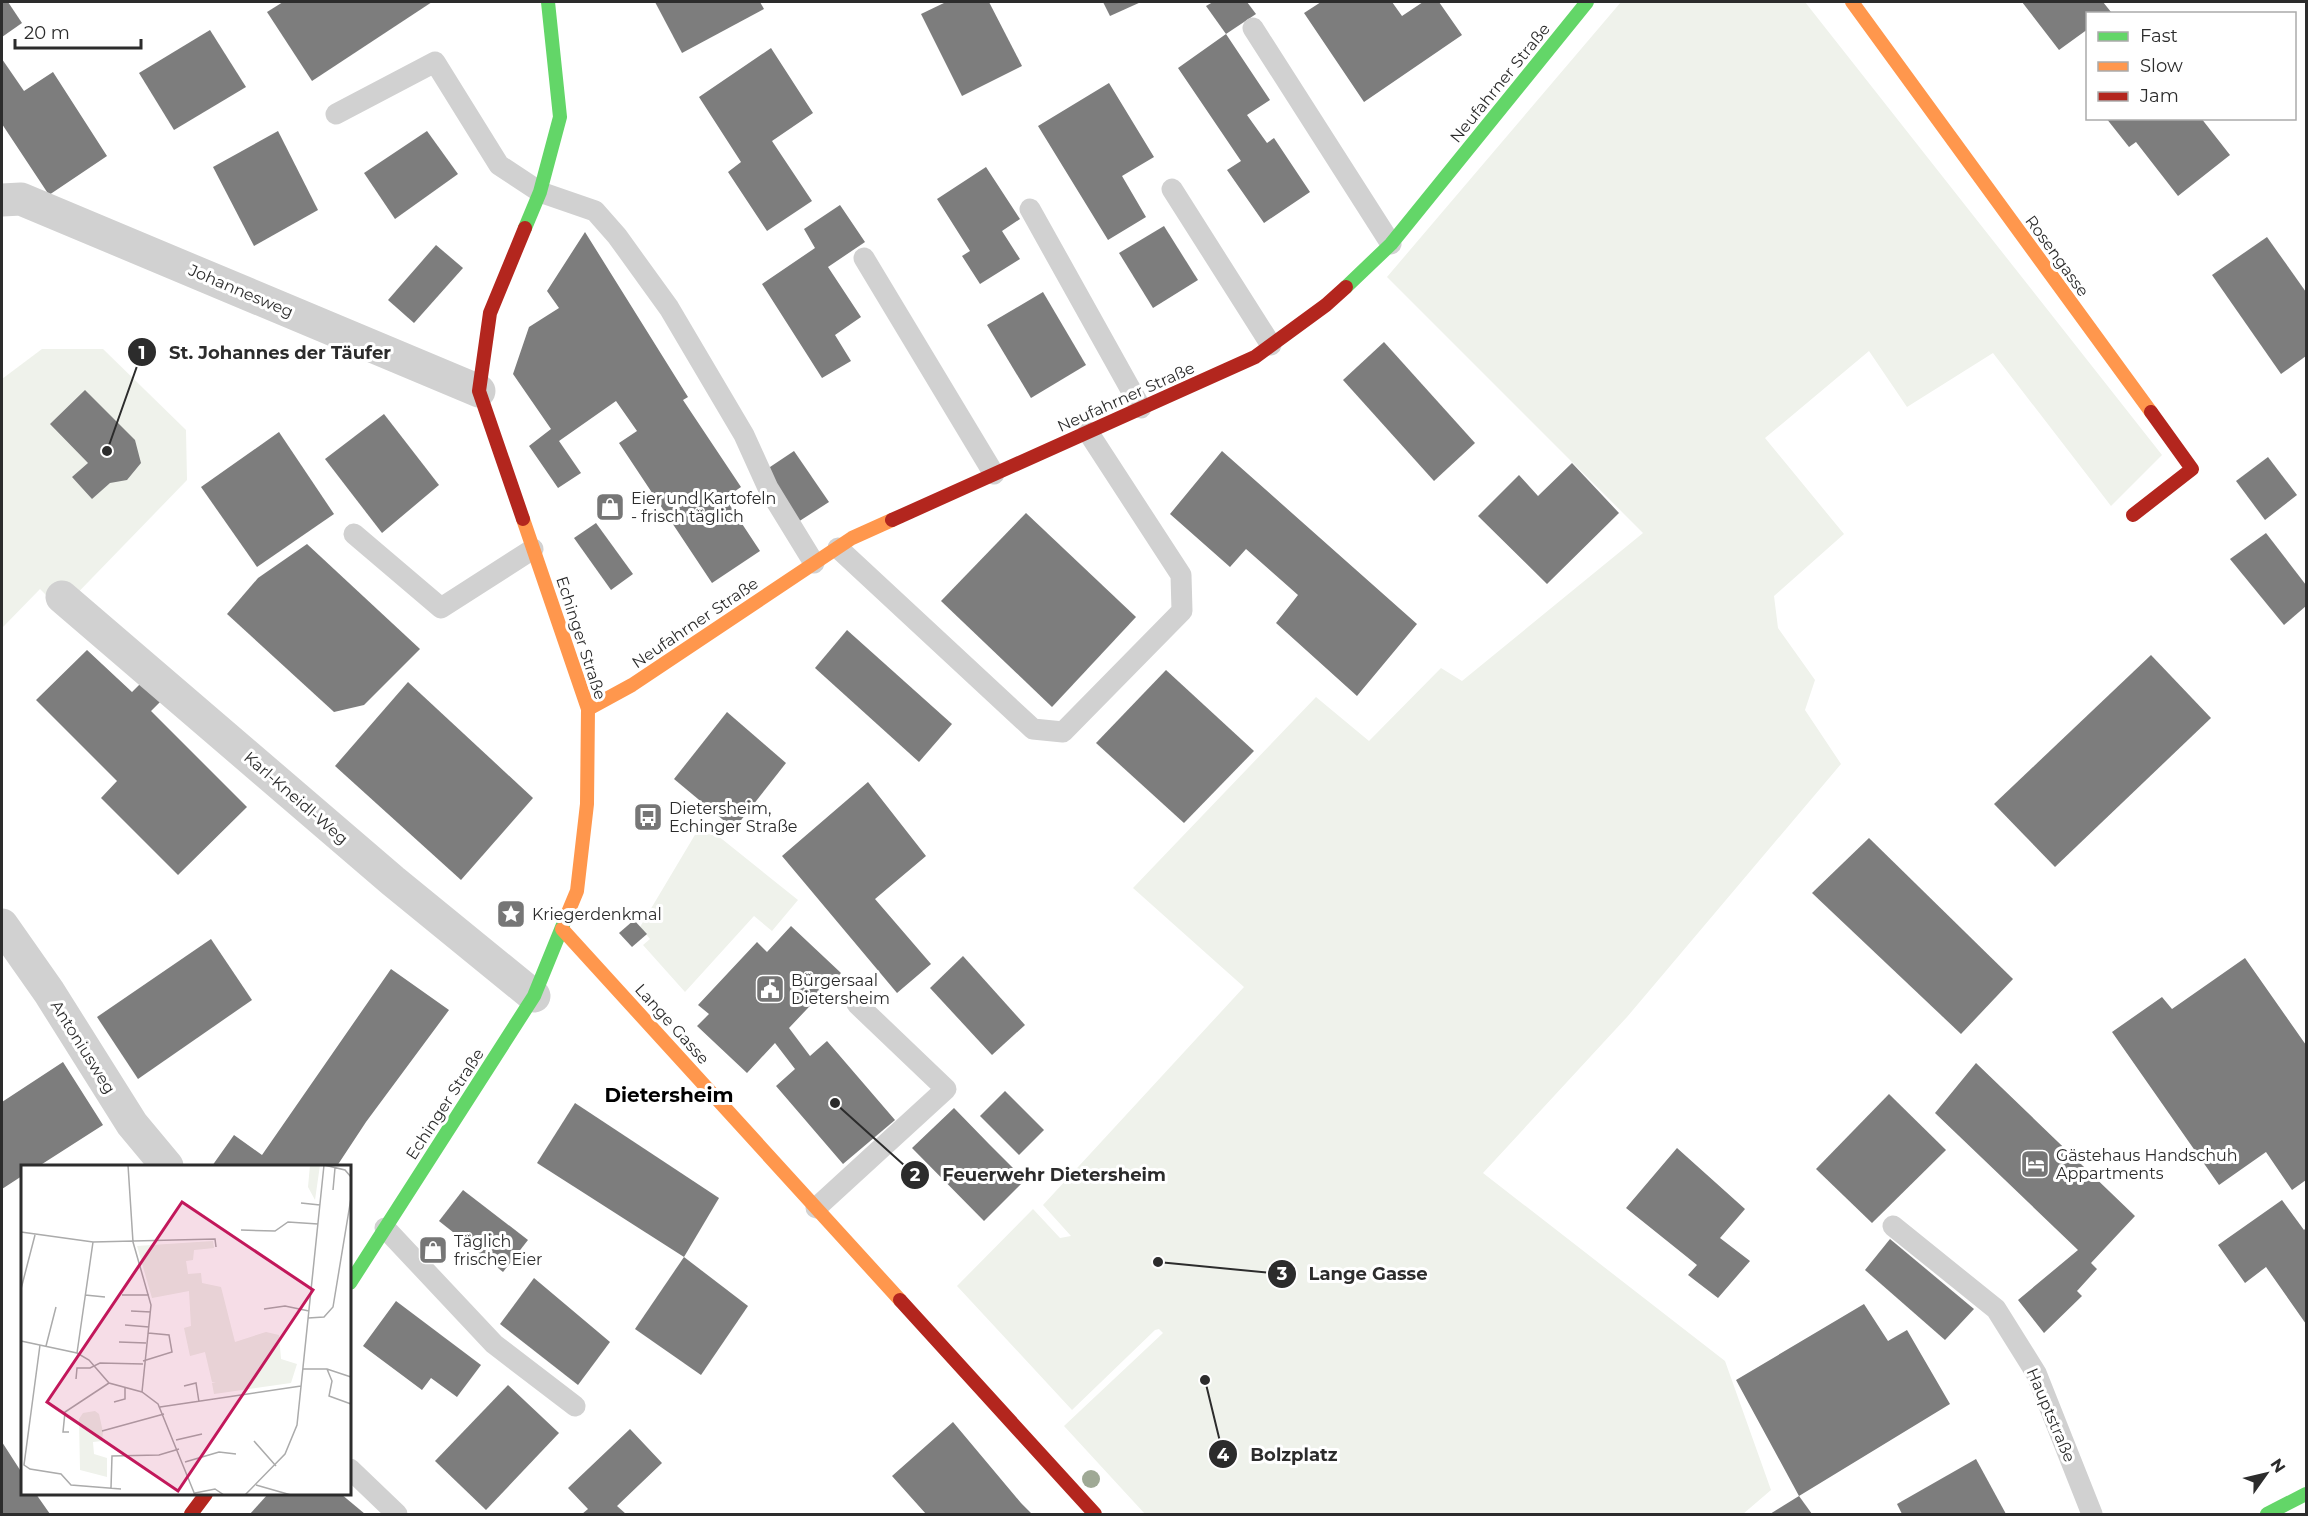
<svg xmlns="http://www.w3.org/2000/svg" width="2308" height="1516" font-family="Montserrat,sans-serif">
<style>
.green{fill:#eff2eb}
.building{fill:#7d7d7d}
.lines{fill:none;stroke-linecap:round;stroke-linejoin:round}
.lane{stroke:#d1d1d1;stroke-width:21}
.street{stroke:#d1d1d1;stroke-width:33}
.fast{stroke:#63d668;stroke-width:14}
.slow{stroke:#ff974d;stroke-width:14}
.jam{stroke:#b3261e;stroke-width:14}
.tree{fill:#9fa995}
.labels{text-anchor:middle;dominant-baseline:central;stroke-width:6;stroke-linejoin:round;paint-order:stroke}
.street-label{font-size:16px;fill:#2c2c2c;stroke:#fff}
.poi-label{font-size:16px;fill:#2c2c2c;stroke:#fff;text-anchor:start}
.quarter-label{font-size:20px;font-weight:bold;fill:#000;stroke:#fff}
.inset-road{fill:none;stroke:#ababab;stroke-width:1.5}
.view{fill:#c2185b;fill-opacity:0.15;stroke:#c2185b;stroke-width:3}
.inset-edge{fill:none;stroke:#2c2c2c;stroke-width:3}
.leader{fill:none;stroke:#2c2c2c;stroke-width:2}
.callout-dot{fill:#2c2c2c;stroke:#fff;stroke-width:2}
.mark-label{font-size:18px;text-anchor:middle;font-weight:bold;fill:#fff}
.callout-label{font-size:18px;text-anchor:middle;font-weight:bold;fill:#2c2c2c;stroke:#fff;stroke-width:6;stroke-linejoin:round;paint-order:stroke}
</style>
<rect width="100%" height="100%" fill="#fff"/>
<g class="green">
<path d="M1621,2H1805L2162,455L2111,506L1993,353L1907,407L1869,351L1765,438L1844,534L1774,596L1778,628L1815,680L1805,710L1841,764L1627,1017L1483,1173L1725,1361L1771,1490L1743,1514H1145L1064,1426L1163,1333L1159,1329L1155,1330L1072,1410L957,1286L1033,1209L1060,1238L1071,1236L1043,1205L1244,987L1133,888L1316,697L1369,741L1441,668L1462,681L1643,533L1387,277Z"/>
<path d="M42,349H103L186,430L187,480L61,610L40,589L2,628V379Z"/>
<path d="M702,823L798,900L772,931L754,916L685,992L643,945L650,939L640,927Z"/>
</g>
<g class="building">
<path d="M2,2H8L22,23L2,37Z"/>
<path d="M283,2H432L312,81L267,12Z"/>
<path d="M655,2H760L764,9L682,53Z"/>
<path d="M946,2H989L1022,66L962,96L921,14Z"/>
<path d="M1103,2H1141L1110,16Z"/>
<path d="M1213,2H1247L1256,14L1226,34L1206,6Z"/>
<path d="M1321,2H1392L1402,16L1423,2H1439L1462,35L1364,102L1304,13Z"/>
<path d="M2022,2H2103L2111,12L2088,14V29L2059,50Z"/>
<path d="M210,30L246,87L174,130L139,73Z"/>
<path d="M1226,34L1270,100L1247,115L1267,143L1274,138L1310,192L1264,223L1227,170L1241,161L1178,68Z"/>
<path d="M771,48L813,113L772,141L812,201L767,231L728,172L741,162L699,97Z"/>
<path d="M2,59L24,91L53,72L107,156L49,195L2,124Z"/>
<path d="M1109,83L1154,157L1122,176L1146,217L1108,240L1038,126Z"/>
<path d="M2106,118H2201L2230,155L2178,196L2136,142L2129,147Z"/>
<path d="M278,131L318,210L254,246L213,167Z"/>
<path d="M427,131L458,174L395,219L364,173Z"/>
<path d="M986,167L1020,219L1002,231L1020,259L980,284L962,256L970,251L937,199Z"/>
<path d="M840,205L865,242L828,267L861,317L835,335L851,361L822,378L762,284L815,248L804,229Z"/>
<path d="M1164,226L1198,280L1153,308L1119,253Z"/>
<path d="M585,232L688,397L683,400L741,487L725,498L760,551L712,583L619,443L637,431L616,401L559,441L581,473L558,488L529,446L551,429L513,374L529,327L559,308L547,291Z"/>
<path d="M2267,237L2306,292V356L2281,374L2212,275Z"/>
<path d="M436,245L463,268L414,323L388,300Z"/>
<path d="M1043,292L1086,365L1031,398L987,325Z"/>
<path d="M1384,342L1475,443L1434,481L1343,380Z"/>
<path d="M85,390L135,440L141,463L127,480L110,483L92,499L72,477L88,463L50,424Z"/>
<path d="M384,414L439,485L382,533L325,459Z"/>
<path d="M279,432L334,514L257,567L201,487Z"/>
<path d="M794,451L829,502L798,522L764,471Z"/>
<path d="M1222,451L1417,624L1357,696L1276,623L1298,595L1246,549L1230,567L1170,514Z"/>
<path d="M2268,457L2297,495L2265,520L2236,481Z"/>
<path d="M1572,463L1619,513L1547,584L1478,516L1519,475L1538,496Z"/>
<path d="M1026,513L1136,617L1052,707L941,601Z"/>
<path d="M596,523L633,574L611,590L574,538Z"/>
<path d="M2266,533L2306,585V606L2284,625L2230,559Z"/>
<path d="M307,544L420,649L364,705L334,712L227,614L258,578Z"/>
<path d="M847,630L952,724L919,762L815,668Z"/>
<path d="M87,650L132,692L141,683L161,701L151,711L247,807L178,875L101,798L117,781L36,700Z"/>
<path d="M2151,655L2211,718L2055,867L1994,804Z"/>
<path d="M1166,670L1254,751L1184,823L1096,743Z"/>
<path d="M408,682L533,798L461,880L335,766Z"/>
<path d="M727,712L786,763L734,829L674,779Z"/>
<path d="M868,782L926,856L875,899L931,964L897,993L782,856Z"/>
<path d="M1869,838L2013,979L1961,1034L1812,893Z"/>
<path d="M634,920L647,934L632,947L619,933Z"/>
<path d="M791,926L841,973L789,1028L810,1056L827,1041L895,1120L843,1164L776,1086L795,1069L775,1043L747,1073L697,1026L709,1014L698,1005L757,942L767,952Z"/>
<path d="M211,939L252,1000L138,1079L97,1017Z"/>
<path d="M963,956L1025,1025L992,1055L930,988Z"/>
<path d="M2245,958L2306,1045V1180L2292,1190L2266,1152L2219,1185L2112,1032L2162,997L2172,1009Z"/>
<path d="M391,969L449,1010L366,1122L337,1166H212L234,1135L262,1155Z"/>
<path d="M63,1062L103,1125L39,1166H22V1176L2,1189V1102Z"/>
<path d="M1976,1063L2135,1216L2091,1263L2097,1269L2077,1291L2082,1296L2044,1333L2018,1300L2078,1250L1935,1113Z"/>
<path d="M1005,1091L1044,1130L1019,1155L980,1116Z"/>
<path d="M1889,1094L1946,1150L1872,1223L1816,1169Z"/>
<path d="M575,1103L719,1198L684,1257L537,1163Z"/>
<path d="M954,1108L989,1144L978,1154L989,1144L1025,1180L984,1221L912,1148Z"/>
<path d="M1677,1148L1745,1209L1720,1238L1750,1261L1718,1298L1688,1275L1697,1265L1626,1208Z"/>
<path d="M463,1190L528,1240L503,1272L439,1221Z"/>
<path d="M2282,1200L2304,1230L2306,1228V1324L2266,1267L2245,1283L2218,1245Z"/>
<path d="M1890,1239L1974,1309L1945,1340L1865,1270Z"/>
<path d="M684,1257L748,1306L701,1375L635,1329Z"/>
<path d="M534,1278L610,1342L578,1385L500,1324Z"/>
<path d="M396,1301L481,1365L457,1397L431,1378L422,1390L363,1346Z"/>
<path d="M1864,1304L1888,1341L1907,1330L1950,1404L1799,1496L1736,1380Z"/>
<path d="M508,1385L559,1433L486,1510L435,1461Z"/>
<path d="M953,1422L1021,1503L1032,1514H926L892,1476Z"/>
<path d="M630,1429L662,1463L617,1506L626,1514H582L588,1509L568,1488Z"/>
<path d="M2,1442L22,1473V1494H36L50,1514H2Z"/>
<path d="M1976,1459L2006,1514H1902L1897,1504Z"/>
<path d="M268,1494H341L365,1514H250Z"/>
<path d="M1799,1496L1812,1514H1770Z"/>
</g>
<g class="lines">
<g class="lane">
<path d="M1253,28L1391,244"/>
<path d="M336,114L435,62L499,165L540,192L595,211L617,236L669,308L744,435L768,488L814,563"/>
<path d="M1172,189L1271,345"/>
<path d="M1030,209L1141,408"/>
<path d="M864,258L994,474"/>
<path d="M354,534L441,608L533,549"/>
<path d="M838,548L1033,729L1063,732L1182,611L1181,575L1088,432"/>
<path d="M816,1208L946,1089L857,1004"/>
<path d="M1893,1226L1996,1309L2036,1373L2092,1514"/>
<path d="M385,1228L494,1344L575,1406"/>
<path d="M350,1469L397,1514"/>
</g>
<g class="street">
<path d="M2,200L21,199L479,391"/>
<path d="M62,597L393,881L534,996"/>
<path d="M2,925L49,992L132,1124L167,1166"/>
</g>
<g class="fast">
<path d="M525,228L540,192L560,117L548,2"/>
<path d="M1346,287L1391,244L1587,2"/>
<path d="M350,1283L534,996L567,915"/>
<path d="M2267,1514L2306,1494"/>
</g>
<g class="slow">
<path d="M1852,2L2151,412"/>
<path d="M523,519L588,709L587,804L577,891L567,915"/>
<path d="M588,709L632,685L852,538L892,520"/>
<path d="M562,929L900,1300"/>
</g>
<g class="jam">
<path d="M2133,515L2192,469L2151,412"/>
<path d="M523,519L479,391L490,313L525,228"/>
<path d="M892,520L1255,357L1326,305L1346,287"/>
<path d="M900,1300L1095,1514"/>
<path d="M191,1514L206,1494"/>
</g>
</g>
<circle class="tree" cx="1091" cy="1479" r="9"/>
<defs>
<g id="shop-square" transform="scale(1.5)"><rect x="-9" y="-9" width="18" height="18" rx="4" fill="#767676" stroke="#fff"/><path d="M-5-2.5h2.3a2.7 3.5 0 0 1 5.4 0H5L5.5 6h-11ZM-1.5-2.5h3a1.5 2.3 0 0 0-3 0Z" fill="#fff"/></g>
<g id="bus-square" transform="scale(1.5)"><rect x="-9" y="-9" width="18" height="18" rx="4" fill="#767676" stroke="#fff"/><path d="M-5-6H5V4H4V6H2V4H-2V6H-4V4H-5ZM-3.5-4V0h7V-4ZM-3.5 1.2v1.5H-2V1.2ZM2 1.2v1.5H3.5V1.2Z" fill="#fff"/></g>
<g id="sight-square" transform="scale(1.5)"><rect x="-9" y="-9" width="18" height="18" rx="4" fill="#767676" stroke="#fff"/><path d="M0-6L1.8-2.2L6-1.7L2.9 1.2L3.7 5.4L0 3.3L-3.7 5.4L-2.9 1.2L-6-1.7L-1.8-2.2Z" fill="#fff"/></g>
<g id="civic-square" transform="scale(1.5)"><rect x="-9" y="-9" width="18" height="18" rx="4" fill="#767676" stroke="#fff"/><path d="M-.6-6.5H3V-4.5H.6V-3L4-1V1h2V6H-6V1h2V-1L-.6-3ZM-1.2 2.5V6h2.4V2.5Z" fill="#fff"/></g>
<g id="hotel-square" transform="scale(1.5)"><rect x="-9" y="-9" width="18" height="18" rx="4" fill="#767676" stroke="#fff"/><path d="M-6-4.5h1.5V1H6V5H4.5V3h-9V5H-6ZM-4 0a1.8 1.8 0 1 1 3.6 0ZM.5 0V-2.5h3Q6-2.5 6 0Z" fill="#fff"/></g>
</defs>
<g fill-rule="evenodd">
<use href="#shop-square" x="610" y="507"/>
<use href="#bus-square" x="648" y="817"/>
<use href="#sight-square" x="511" y="914"/>
<use href="#civic-square" x="770" y="989"/>
<use href="#hotel-square" x="2035" y="1164"/>
<use href="#shop-square" x="433" y="1250"/>
</g>
<g class="labels">
<g class="street-label">
<text transform="translate(1500 83) rotate(-51)">Neufahrner Straße</text>
<text transform="translate(2057 256) rotate(54)">Rosengasse</text>
<text transform="translate(241 291) rotate(23)">Johannesweg</text>
<text transform="translate(1126 397) rotate(-24)">Neufahrner Straße</text>
<text transform="translate(695 623) rotate(-34)">Neufahrner Straße</text>
<text transform="translate(581 638) rotate(72)">Echinger Straße</text>
<text transform="translate(296 798) rotate(41)">Karl-Kneidl-Weg</text>
<text transform="translate(672 1024) rotate(48)">Lange Gasse</text>
<text transform="translate(83 1047) rotate(58)">Antoniusweg</text>
<text transform="translate(445 1104) rotate(-57)">Echinger Straße</text>
<text transform="translate(2051 1415) rotate(67)">Hauptstraße</text>
</g>
<g class="poi-label">
<text x="631" y="498">Eier und Kartofeln<tspan x="631" dy="18">- frisch täglich</tspan></text>
<text x="669" y="808">Dietersheim,<tspan x="669" dy="18">Echinger Straße</tspan></text>
<text x="532" y="914">Kriegerdenkmal</text>
<text x="791" y="980">Bürgersaal<tspan x="791" dy="18">Dietersheim</tspan></text>
<text x="2056" y="1155">Gästehaus Handschuh<tspan x="2056" dy="18">Appartments</tspan></text>
<text x="454" y="1241">Täglich<tspan x="454" dy="18">frische Eier</tspan></text>
</g>
<g class="quarter-label">
<text x="669" y="1095">Dietersheim</text>
</g>
</g>
<g transform="translate(21 1165)">
<rect width="330" height="330" fill="#fff"/>
<path d="M289,0H299L294,35L287,22ZM192,76L193,83L173,85L172,95L165,96L167,109L180,108L181,118L200,122L214,177L245,167L258,170L260,194L276,199L270,218L193,229L191,218L195,217H191L184,187L169,191L163,163L170,161L168,126L131,133L116,81ZM74,246L78,249L82,267L81,276L72,277L73,289L86,293V312L59,305L58,254L62,248Z" fill="#eff2eb"/>
<path class="inset-road" d="M107,0L112,77L130,140L121,227M303,0L324,5L330,12M312,25L314,3M280,38L299,40M220,65L254,66L267,57L297,59M0,67L72,77L194,74L195,82M0,124L14,70M64,130L84,132M101,130H128M243,144L264,141L288,146M110,146L130,147M287,153L303,152L312,142L330,33M104,160L128,162M0,176L56,188L68,195L88,218L121,227L137,239L174,330M98,177L125,178M19,180L3,300L9,304L40,309L50,320L100,324M25,181L35,142M56,188L72,77M122,196L151,187L148,170L127,168M282,204H306L330,212M306,204L311,216L308,231L330,239M55,214L56,203H69L79,198L122,199M163,221L175,218L178,237M93,237L104,234V223M139,242L280,221M81,266L143,249M48,267H42L44,247L88,218M155,275L181,269M233,276L255,301M164,297L198,287L215,289M235,320L270,330M90,323L91,291L138,290L158,284M174,328L194,324L203,330M224,330L264,289L276,260L303,0"/>
<path class="view" d="M161,37L292,125L157,326L26,237Z"/>
<rect width="330" height="330" class="inset-edge"/>
</g>
<path class="leader" d="M107 451L142 352M835 1103L915 1175M1158 1262L1282 1274M1205 1380L1223 1454"/>
<g class="callout-dot">
<circle cx="107" cy="451" r="6"/>
<circle cx="835" cy="1103" r="6"/>
<circle cx="1158" cy="1262" r="6"/>
<circle cx="1205" cy="1380" r="6"/>
<circle cx="142" cy="352" r="15"/>
<circle cx="915" cy="1175" r="15"/>
<circle cx="1282" cy="1274" r="15"/>
<circle cx="1223" cy="1454" r="15"/>
</g>
<g class="mark-label">
<text x="142" y="359">1</text>
<text x="915" y="1181">2</text>
<text x="1282" y="1280">3</text>
<text x="1223" y="1461">4</text>
</g>
<g class="callout-label">
<text x="280" y="359">St. Johannes der Täufer</text>
<text x="1054" y="1181">Feuerwehr Dietersheim</text>
<text x="1368" y="1280">Lange Gasse</text>
<text x="1294" y="1461">Bolzplatz</text>
</g>
<rect width="2308" height="1516" fill="none" stroke="#2c2c2c" stroke-width="6"/>
<rect x="2086" y="12" width="210" height="108" fill="#ffffff" stroke="#ababab" stroke-width="1.5"/>
<rect x="2098" y="32" width="30" height="9" fill="#63d668" stroke="#ababab" stroke-width="1.5"/>
<text x="2140" y="42" font-size="18" fill="#2c2c2c">Fast</text>
<rect x="2098" y="62" width="30" height="9" fill="#ff974d" stroke="#ababab" stroke-width="1.5"/>
<text x="2140" y="72" font-size="18" fill="#2c2c2c">Slow</text>
<rect x="2098" y="92" width="30" height="9" fill="#b3261e" stroke="#ababab" stroke-width="1.5"/>
<text x="2140" y="102" font-size="18" fill="#2c2c2c">Jam</text>
<g transform="translate(2266 1474) rotate(56)" stroke="#ffffff" stroke-width="4.5" paint-order="stroke">
<path d="M0-4.5L10 22L0 15L-10 22Z" fill="#2c2c2c"/>
<text y="-9" font-size="16" font-weight="bold" text-anchor="middle" fill="#2c2c2c">N</text>
</g>
<path d="M15 39v9h126v-9" fill="none" stroke="#2c2c2c" stroke-width="3"/>
<text x="24" y="39" font-size="18" fill="#2c2c2c" stroke="#ffffff" stroke-width="4.5" paint-order="stroke">20 m</text>
</svg>
